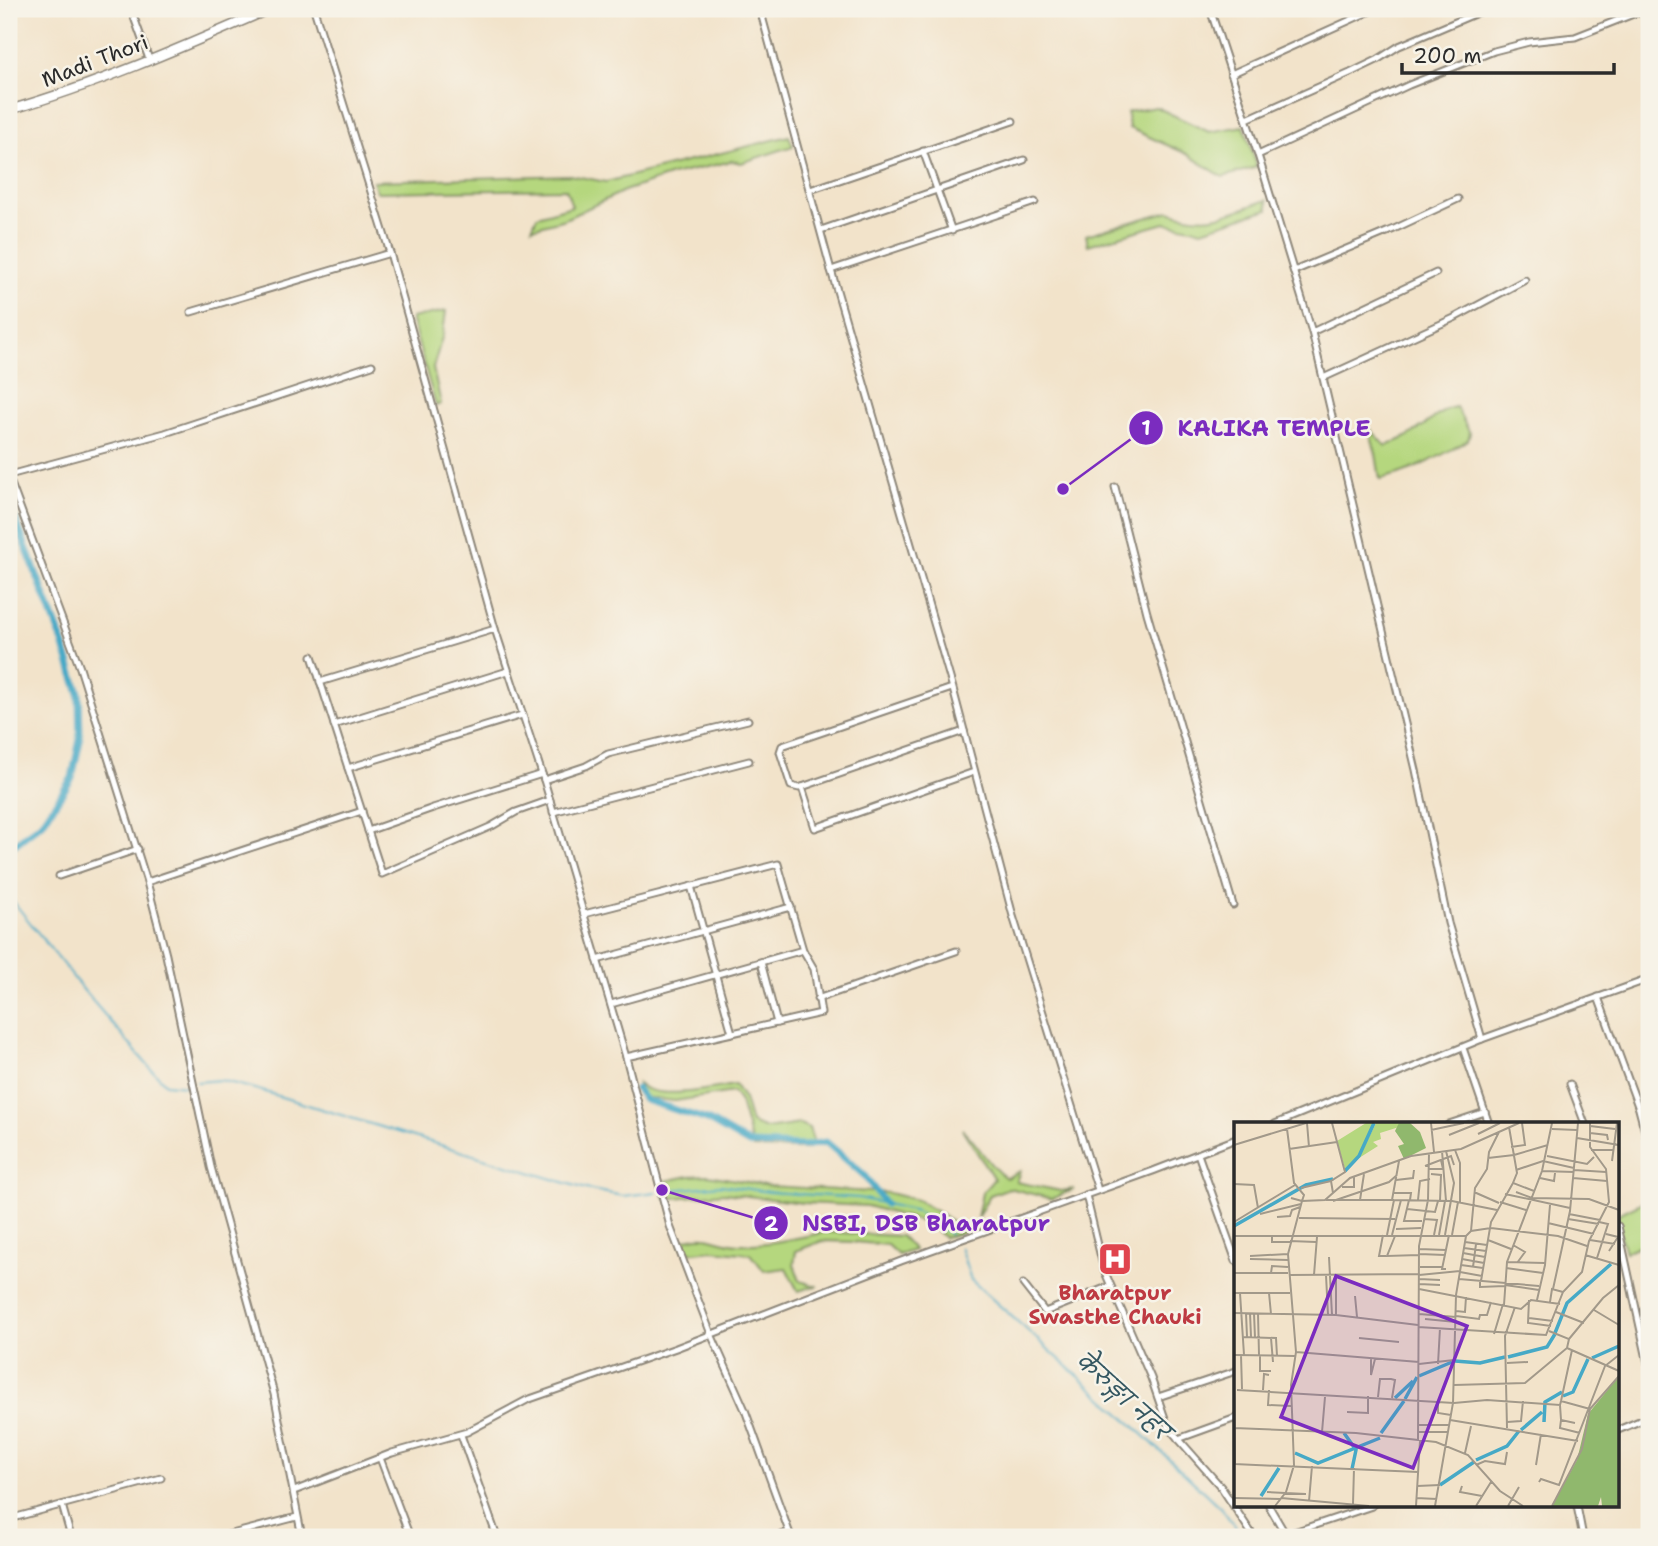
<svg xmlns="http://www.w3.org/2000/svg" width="1658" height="1546" font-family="'Shantell Sans','Playpen Sans Deva',sans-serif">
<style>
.green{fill:#b5d77e;stroke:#708154;stroke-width:2}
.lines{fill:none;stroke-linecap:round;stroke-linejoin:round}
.stream{stroke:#46a9c6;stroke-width:2}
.canal{stroke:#46a9c6;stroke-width:7}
.street-casing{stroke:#8e877a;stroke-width:9}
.secondary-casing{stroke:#8e877a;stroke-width:11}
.street{stroke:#fff;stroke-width:5}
.secondary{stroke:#fff;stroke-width:8}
.labels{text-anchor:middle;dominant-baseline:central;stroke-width:5;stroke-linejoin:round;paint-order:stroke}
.street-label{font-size:21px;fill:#2b2b2b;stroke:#f7f3e8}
.health-label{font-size:21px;font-weight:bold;fill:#be3a42;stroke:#f7f3e8}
.water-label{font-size:23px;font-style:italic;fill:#345761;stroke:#f7f3e8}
.inset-river{fill:none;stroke:#46a9c6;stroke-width:3.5}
.inset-road{fill:none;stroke:#a2998a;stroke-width:2}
.view{fill:#7b2cbf;fill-opacity:0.15;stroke:#7b2cbf;stroke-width:3.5}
.inset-edge{fill:none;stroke:#2b2b2b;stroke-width:3.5}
.leader{fill:none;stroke:#7b2cbf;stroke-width:2.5}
.callout-dot{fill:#7b2cbf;stroke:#f7f3e8;stroke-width:2.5}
.mark-label{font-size:21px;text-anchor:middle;font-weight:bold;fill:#fff}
.callout-label{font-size:23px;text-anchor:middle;font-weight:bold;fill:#7b2cbf;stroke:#f7f3e8;stroke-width:5;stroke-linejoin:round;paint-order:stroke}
</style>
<rect width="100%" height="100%" fill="#f7f3e8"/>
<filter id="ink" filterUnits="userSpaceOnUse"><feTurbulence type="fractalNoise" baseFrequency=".0143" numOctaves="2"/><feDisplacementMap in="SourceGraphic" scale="14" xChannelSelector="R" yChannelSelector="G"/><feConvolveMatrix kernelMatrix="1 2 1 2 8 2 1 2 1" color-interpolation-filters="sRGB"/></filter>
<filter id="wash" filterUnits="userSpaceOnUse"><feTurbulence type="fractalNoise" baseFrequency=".00686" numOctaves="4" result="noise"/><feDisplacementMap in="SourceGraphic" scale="28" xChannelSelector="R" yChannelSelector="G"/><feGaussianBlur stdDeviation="1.57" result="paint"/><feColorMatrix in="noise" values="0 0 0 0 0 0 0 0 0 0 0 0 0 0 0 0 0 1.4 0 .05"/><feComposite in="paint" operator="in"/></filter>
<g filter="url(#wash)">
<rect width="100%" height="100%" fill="#f2e3ca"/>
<g class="green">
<path d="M1156,107L1209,132L1244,126L1257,167L1223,177L1185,153L1129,128L1127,112Z"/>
<path d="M789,136L793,146L741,163L732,161L672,175L624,191L565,219L532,228L537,216L572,206L566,189L377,192L373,181L570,175L606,182Z"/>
<path d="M1267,200L1268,209L1202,230L1165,223L1088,245L1086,235L1169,211C1210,226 1228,213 1267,200Z"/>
<path d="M446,311L443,334L433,368L441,404L436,406L411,318Z"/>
<path d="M1456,407L1470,433L1468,440C1439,457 1413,472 1380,479L1376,454L1369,428L1386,446L1407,437L1447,409Z"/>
<path d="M638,1084C658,1101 709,1089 735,1085L744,1099L751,1123L766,1129L800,1124L809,1128L814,1143L807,1149L753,1148L740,1102L733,1092L675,1101L641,1097Z"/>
<path d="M962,1129C979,1144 987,1165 1006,1178L1020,1171L1016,1182L1061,1191L1074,1189L1052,1199L1009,1188L990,1195L977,1218L982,1193L994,1179Z"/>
<path d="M708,1175L770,1186L889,1193L917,1200L943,1215L965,1232L944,1238L930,1224L867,1206L803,1203L724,1193L665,1199L661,1182L689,1176Z"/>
<path d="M1649,1199V1241L1625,1252L1618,1229V1214Z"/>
<path d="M826,1232L901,1236L914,1250L898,1255L887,1245L854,1242L822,1241L796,1251L794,1264L800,1281L816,1286L798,1291L786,1268L764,1271L751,1254L712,1250L686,1253L680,1241C711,1231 712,1242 739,1244C769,1245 797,1238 826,1232Z"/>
</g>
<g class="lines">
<g class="stream">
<path d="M9,896L80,986L149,1067L166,1084L187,1086"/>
<path d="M197,1082L220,1080L255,1089L586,1189L623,1196L657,1192"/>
<path d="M671,1190L721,1185L770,1192L859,1198L917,1211L950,1234"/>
<path d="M960,1247L971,1280L1133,1425L1223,1510L1242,1537"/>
</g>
<g class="canal">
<path d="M9,503L63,643L79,693L80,740L72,778L43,822L9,849"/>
<path d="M637,1089L645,1100L707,1120L749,1144L804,1146L826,1142L863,1174L885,1204"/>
</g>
</g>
</g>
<g filter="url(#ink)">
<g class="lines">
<g class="street-casing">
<g id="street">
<path d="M131,9L149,59"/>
<path d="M314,9L390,253L495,629L544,780L626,1057L670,1226L711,1334L745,1410L791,1537"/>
<path d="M760,9L831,270L952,685L1013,916L1098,1190"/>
<path d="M1210,9L1258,155L1312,332L1416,770L1448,923L1482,1039"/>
<path d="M1231,74L1375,9"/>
<path d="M1247,119L1350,73L1377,60L1399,46L1486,9"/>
<path d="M923,151L952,231"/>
<path d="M1258,155L1409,85L1494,51L1529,42L1575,37L1646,9"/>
<path d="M810,190L1013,121"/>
<path d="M821,230L1024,160"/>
<path d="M831,270L1035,202"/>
<path d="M1294,271L1394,229L1458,199"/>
<path d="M191,312L390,253"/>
<path d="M1312,332L1436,273"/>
<path d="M1323,378L1454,318L1525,280"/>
<path d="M9,475L165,433L372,365"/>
<path d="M9,478L80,668L147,882L166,955L211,1167L274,1394L302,1537"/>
<path d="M1115,487L1147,613L1233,905"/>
<path d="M312,656L382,874L492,826L516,812L550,800"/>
<path d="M320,682L495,629"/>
<path d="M952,688L782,746L780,752L791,786L799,788L964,731"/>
<path d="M334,725L508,671"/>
<path d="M348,768L522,715"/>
<path d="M544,780L586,766L608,754L748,720"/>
<path d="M802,787L815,828L974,772"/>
<path d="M553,812L749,761"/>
<path d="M368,831L433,808L542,774"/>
<path d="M59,876L138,849"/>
<path d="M147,882L362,811"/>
<path d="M691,886L732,1033"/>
<path d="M584,914L778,864L803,950L814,969L821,1013L626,1057"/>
<path d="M597,960L791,907"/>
<path d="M761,962L777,1023"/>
<path d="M1598,997L1639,1109L1649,1147"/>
<path d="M817,999L956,951"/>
<path d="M611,1004L803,950"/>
<path d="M1463,1048L1489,1124"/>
<path d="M1570,1084L1585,1124"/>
<path d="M1275,1124L1482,1039L1649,979"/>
<path d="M1449,1124L1485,1112"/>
<path d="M1198,1154L1236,1261"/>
<path d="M1086,1195L1104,1270L1151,1378L1168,1427L1221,1487L1254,1537"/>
<path d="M1618,1226L1649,1368"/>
<path d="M1023,1284L1045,1312L1110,1286"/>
<path d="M1158,1397L1236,1371"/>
<path d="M1618,1430L1649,1417"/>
<path d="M461,1435L497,1537"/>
<path d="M1178,1439L1236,1418"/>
<path d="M380,1458L410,1537"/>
<path d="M294,1491L392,1453L467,1432L527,1400L676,1348L901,1261L1153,1171L1236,1139"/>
<path d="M62,1505L71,1537"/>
<path d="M1269,1506L1286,1535"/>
<path d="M1577,1506L1583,1537"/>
<path d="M9,1519L161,1478"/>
<path d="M220,1537L297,1517"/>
<path d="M428,1537H436"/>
<path d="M775,1537L789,1532"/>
<path d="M1279,1537L1372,1506"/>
</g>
</g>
<g class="secondary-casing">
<path id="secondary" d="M9,110C99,84 185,46 270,9"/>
</g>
<use href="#street" class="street"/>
<use href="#secondary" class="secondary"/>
</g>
</g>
<defs>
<g id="hospital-square" transform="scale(1.75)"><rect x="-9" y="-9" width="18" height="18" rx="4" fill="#e0444e" stroke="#f7f3e8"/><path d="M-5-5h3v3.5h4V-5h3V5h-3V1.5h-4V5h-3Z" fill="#fff"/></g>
</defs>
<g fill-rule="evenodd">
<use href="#hospital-square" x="1115" y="1259"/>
</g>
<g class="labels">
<g class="street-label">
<text transform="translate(95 61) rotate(-21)">Madi Thori</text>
</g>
<g class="health-label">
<text x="1115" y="1293">Bharatpur<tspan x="1115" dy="24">Swasthe Chauki</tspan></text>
</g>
<g class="water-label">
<text transform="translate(1123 1396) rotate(42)">केरुङ्गा नहर</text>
</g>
</g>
<g transform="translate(1234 1122)">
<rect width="385" height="385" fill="#f2e3ca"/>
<path d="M132,1H140L125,33L111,47L103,19ZM142,1H165V5L146,11L147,17L139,20L144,24L125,36Z" fill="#b5d77e"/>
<path d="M165,1H176L186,10L192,26L170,37L164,24L170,22L161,9ZM385,254V384H368L367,375L364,384H318L343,338L354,292Z" fill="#90b86d"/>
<path class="inset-river" d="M111,49L125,34L140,1M0,104L72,63L99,57M321,211L333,181L377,142M274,235L313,225L321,212M358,236L385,224M221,239L246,241L271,235M185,254L218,240M329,274L339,270L354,237M161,276L179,259M171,277L183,255M310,300L311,280L328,270M287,308L308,290M110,311L122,328L118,347M147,311L170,279M61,331L84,341L146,316M242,338L273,324L285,309M206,363L240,340M27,374L45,346"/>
<path class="inset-road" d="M73,1L75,25M98,1L111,50L97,59L99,71M197,1L200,30M356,4L381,7M275,5L283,51L279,61L300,69M53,7L60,61L70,73L68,79L57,76M318,7L343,8M197,8L230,1M356,11L373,13L374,18M244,12L266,1M215,13L245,1M343,16L385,23M0,23L72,1M277,25L291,23L288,1M55,27L103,20M221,28L226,41V80M357,28H379M208,29L212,79M280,33L314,23M313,34L353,42L360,35M254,36L280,33M378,39L383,1M191,44L217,34L220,43M195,47H209L207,38M282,48L309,39L340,46M340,48L372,50M308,49L340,50M197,52L207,53L206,79M306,56L320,59L321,51M339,56L373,59M162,58L179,56L180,48M0,62L20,63L24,86M108,65H120V55M67,66L97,59M240,70L265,81M282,70L298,76L355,77L385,88M159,71H177L176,78M271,72L336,86M92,78H160M126,78L130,52M158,78L165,39M175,78L170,99H188M184,78L186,59L196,57M99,79L155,60L163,53M266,80L292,88M173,87L201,90L204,79M26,92L67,82M335,92L366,98M43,95L56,94L58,88L66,85M65,96L161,97M190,97L203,98L200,113M334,97L365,102M0,100L61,63M314,101L360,112M162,107L187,106M237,109L241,66L253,47L255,30L265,10M372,112L384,115L375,129M149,113L145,134H152M153,113L160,78L218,79L263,88M158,113L167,78M205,113L211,79M211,113L220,61L212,29M218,113L224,80M0,114H232L237,109L257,106L324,114L353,124M161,114L153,134L185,133M38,115V120H56M254,118L277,127M356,118L381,122M56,119L82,120M231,120L253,123M279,123L291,130L283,141M230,126L252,129M185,127L212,128M229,131L251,135M185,132L211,133M351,133L385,143M16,134L54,132M95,135L98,193M363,136L374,102L365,100M16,137L54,138M228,137L250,141M273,140L311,141M227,143L249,146M186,145H208M239,145L242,122M272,146L309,151M212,147H208L215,113M226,150L248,154M0,151H54M37,151L38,144L54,145M55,153L185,152M80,153L83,115M92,153L94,193M185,153L226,149M185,157L206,158M225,157L305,164M247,159L257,100L279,61M246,160V165L271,164M185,162L206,163M271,163L305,168M185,167L287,187L297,178L326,182M319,167L336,89L344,1M0,171H56M6,171L10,233M35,171L37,192M121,174L123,195M295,178L294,201L317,204M303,178L311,143L316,83M316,180L318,167L329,170M270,183L273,140L308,49L318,1M360,188L385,203M222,189L231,190L232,175M322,190L350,201M0,191L102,193L184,203M12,191L13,215M16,191L17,215M20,191L21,216M24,191L25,233M185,192L222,195M102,193V152M222,194L245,197L246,193H253L257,180M295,196L319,199M191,197L222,200M184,205L312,213L329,170L348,150L355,119L375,80L372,47L356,25V1M260,212L269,182M9,215L42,216L43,234M37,216L39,240M125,216L165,220M335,217L369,176L385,163M333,226L385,249M62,230L185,240M0,233L61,234M7,233L8,267M26,233V249H37M137,236V253L141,237M273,241L294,240M185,242L220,238M204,242L206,206M220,263L291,261L333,226L335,217L315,209M0,268L1,342M3,268L220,281L253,278L326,283L327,279L356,287M29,268L30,252L35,253M35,268L34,283L57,284M144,275L146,257H157L161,258L158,276M204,278V291L217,293M327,279L338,228M326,283L327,298L341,301M113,290L134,291V274M216,298L344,319M327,298L326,306L346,311M273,300L287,299L289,279M185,303H215M0,306L122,311L202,320L234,333L266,369L289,384M273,306L271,214L281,185M88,310L91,275M185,310H214M184,318L185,124L194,78L195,31M231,331L237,304M0,342L184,350M242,343L251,339L271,342L273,330M302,343L307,312M305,360L307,357L325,363L371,244L385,233M183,364L206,363M228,364L226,370L248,374M33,370L72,372M0,376L47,377M47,376L135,384M182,376L203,377M75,379L78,344M119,382L120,346M41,384L52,370L60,343L57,263L62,230L54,132L68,79L91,78L116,56L177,34L227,27L285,1M182,384L186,319M201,384L219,281L222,173L232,114M242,384L257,360M274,384L285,365M318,384L348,327L356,287L385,254"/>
<path class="view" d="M102,154L233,204L179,346L47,295Z"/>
<rect width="385" height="385" class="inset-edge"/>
</g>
<path class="leader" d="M1063 489L1146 428M662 1190L771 1223"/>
<g class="callout-dot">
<circle cx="1063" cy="489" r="7"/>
<circle cx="662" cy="1190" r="7"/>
<circle cx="1146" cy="428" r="18"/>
<circle cx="771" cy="1223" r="18"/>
</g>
<g class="mark-label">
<text x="1146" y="435">1</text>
<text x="771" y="1231">2</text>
</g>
<g class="callout-label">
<text x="1274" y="436">KALIKA TEMPLE</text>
<text x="926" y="1231">NSBI, DSB Bharatpur</text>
</g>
<rect width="1658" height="1546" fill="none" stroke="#f7f3e8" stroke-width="35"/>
<path d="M1402 63v10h212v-10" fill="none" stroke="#2b2b2b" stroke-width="3.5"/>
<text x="1413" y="63" font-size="21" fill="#2b2b2b" stroke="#f7f3e8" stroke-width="5" paint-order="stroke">200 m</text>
</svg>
